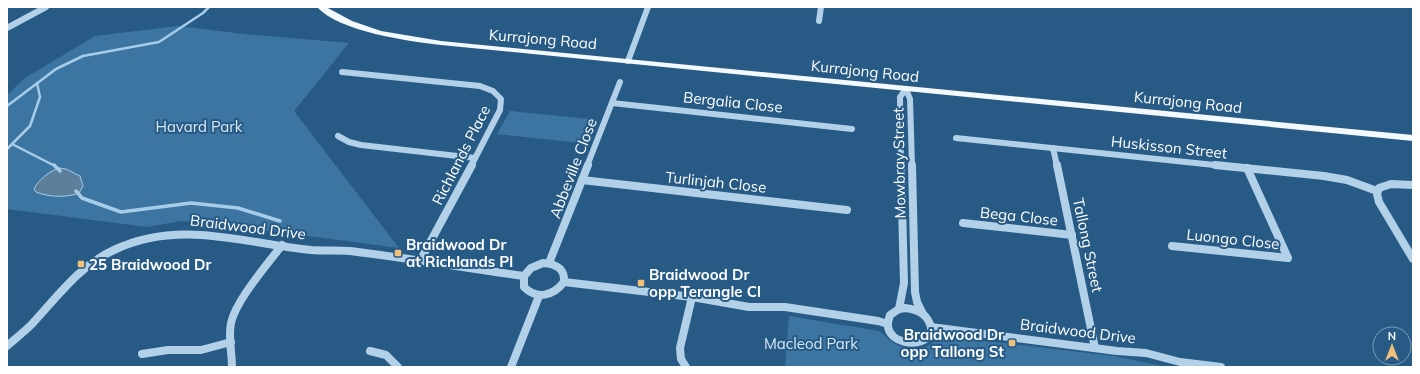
<svg xmlns="http://www.w3.org/2000/svg" width="1420" height="374" font-family="Mulish,sans-serif">
<style>
.green{fill:#3c75a2}
.water{fill:#5c7f9c;stroke:#a7cce8}
.lines{fill:none;stroke-linecap:round;stroke-linejoin:round}
.stream-far1{stroke:#a7cce8;stroke-width:2.5}
.stream{stroke:#a7cce8;stroke-width:3.5}
.minor-far1{stroke:#b2d0e8;stroke-width:6}
.minor{stroke:#b2d0e8;stroke-width:8}
.major{fill:#f4f9fe;fill-rule:evenodd}
.poi-dot{fill:#f0c078;stroke:#275b86;stroke-width:1.5}
.labels{text-anchor:middle;dominant-baseline:central;stroke-width:4;stroke-linejoin:round;paint-order:stroke}
.street-label{font-size:15px;fill:#fff;stroke:#275b86}
.park-label{font-size:15px;fill:#d6e8f6;stroke:#275b86}
.poi-label{font-size:15px;font-weight:bold;fill:#fff;stroke:#275b86;text-anchor:start}
</style>
<rect width="100%" height="100%" fill="#275b86"/>
<g class="green">
<path d="M178,26L244,34L349,43L294,111L399,248L211,223L181,221L147,227L7,209V95L25,78L95,36Z"/>
<path d="M510,111L590,119L580,143L497,134Z"/>
<path d="M789,316L879,331L893,343L910,350L926,347L942,336L1114,356L1167,367H785Z"/>
</g>
<path class="water" d="M59,168L66,169L80,176L83,186L79,193C67,198 48,197 36,192L34,189C38,180 50,171 59,168Z"/>
<g class="lines">
<g class="stream-far1">
<path d="M7,106L56,69L83,56L159,42L203,13L209,7"/>
<path d="M12,144L55,166"/>
<path d="M7,149L30,126L40,97L37,83"/>
</g>
<g class="stream">
<path d="M54,165L60,171"/>
<path d="M76,191L82,198L121,212L191,203L238,208L280,221"/>
</g>
<g class="minor-far1">
<path d="M819,21L821,7"/>
<path d="M7,28L46,7"/>
<path d="M628,61L648,7"/>
<path d="M342,72L480,86L493,91L501,99L500,110L471,166"/>
<path d="M612,103L852,129"/>
<path d="M338,136L349,142L361,145L475,158"/>
<path d="M956,138L1224,166"/>
<path d="M1053,148L1057,166"/>
<path d="M587,166L620,82"/>
<path d="M901,166L900,97L906,89L910,99L912,166"/>
</g>
<g class="minor">
<path d="M912,165L915,292L917,302L923,314"/>
<path d="M1057,165L1095,348"/>
<path d="M1215,165L1324,176L1347,180L1377,191"/>
<path d="M582,180L847,210"/>
<path d="M1413,185L1391,184L1379,188L1377,194L1379,202L1413,259"/>
<path d="M963,223L1072,235"/>
<path d="M1172,246L1288,258L1247,168"/>
<path d="M420,261L472,165"/>
<path d="M543,263C556,264 565,268 564,282C553,296 537,300 524,287V276L531,268Z"/>
<path d="M549,263L588,165"/>
<path d="M564,282L692,297L749,307H785L878,321L888,324"/>
<path d="M905,308C921,310 928,315 932,330C931,333 930,337 927,338C916,347 891,343 888,327C887,324 889,319 890,315L899,309Z"/>
<path d="M899,309L904,283L901,165"/>
<path d="M931,327L1117,351L1146,353L1180,362L1221,367"/>
<path d="M7,346C15,339 24,332 32,324C58,296 79,266 114,250C179,219 243,243 311,250C324,251 337,250 350,251C408,258 466,268 524,276"/>
<path d="M370,351L386,355L398,367"/>
<path d="M142,354L168,350H201L231,342"/>
<path d="M232,367C232,353 228,337 231,323C236,300 267,265 282,245"/>
<path d="M511,367L539,296"/>
<path d="M686,367L681,359L680,348L692,297"/>
</g>
<path class="major" d="M317,7H326L352,21L381,31L441,41L1413,135V141L441,45C408,41 340,32 317,7Z"/>
</g>
<g class="poi-dot">
<rect x="394" y="249" width="8" height="8" rx="2"/>
<rect x="77" y="260" width="8" height="8" rx="2"/>
<rect x="637" y="279" width="8" height="8" rx="2"/>
<rect x="1008" y="339" width="8" height="8" rx="2"/>
</g>
<g class="labels">
<g class="street-label">
<text transform="translate(543 39) rotate(5)">Kurrajong Road</text>
<text transform="translate(865 71) rotate(6)">Kurrajong Road</text>
<text transform="translate(733 102) rotate(6)">Bergalia Close</text>
<text transform="translate(1188 102) rotate(6)">Kurrajong Road</text>
<text transform="translate(1169 147) rotate(6)">Huskisson Street</text>
<text transform="translate(461 155) rotate(-63)">Richlands Place</text>
<text transform="translate(899 163) rotate(-91)">Mowbray Street</text>
<text transform="translate(573 168) rotate(-69)">Abbeville Close</text>
<text transform="translate(716 182) rotate(6)">Turlinjah Close</text>
<text transform="translate(1019 216) rotate(6)">Bega Close</text>
<text transform="translate(248 227) rotate(7)">Braidwood Drive</text>
<text transform="translate(1233 239) rotate(6)">Luongo Close</text>
<text transform="translate(1088 245) rotate(78)">Tallong Street</text>
<text transform="translate(1078 331) rotate(7)">Braidwood Drive</text>
</g>
<g class="park-label">
<text x="199" y="126">Havard Park</text>
<text x="811" y="343">Macleod Park</text>
</g>
<g class="poi-label">
<text x="406" y="244">Braidwood Dr<tspan x="406" dy="17">at Richlands Pl</tspan></text>
<text x="89" y="264">25 Braidwood Dr</text>
<text x="649" y="274">Braidwood Dr<tspan x="649" dy="17">opp Terangle Cl</tspan></text>
<text x="1004" y="334" text-anchor="end">Braidwood Dr<tspan x="1004" dy="17">opp Tallong St</tspan></text>
</g>
</g>
<rect width="1420" height="374" fill="none" stroke="#ffffff" stroke-width="16"/>
<g transform="translate(1392 346)"><circle r="19" fill="#275b86" stroke="#7d9db6"/>
<path d="M0-3L7 15L0 10L-7 15Z" fill="#f0c078"/>
<text y="-6" font-size="11" font-weight="bold" text-anchor="middle" fill="#ffffff">N</text>
</g>
</svg>
